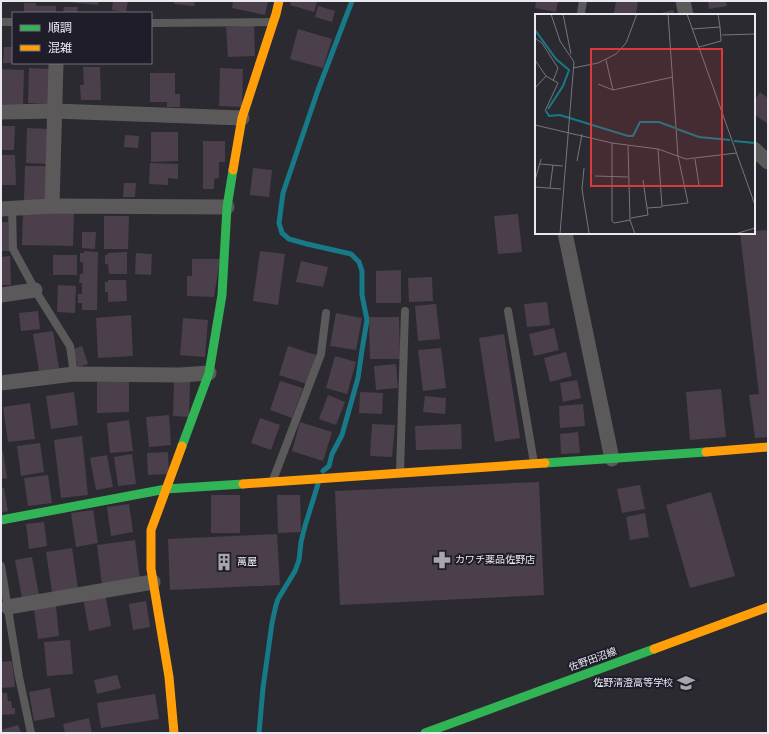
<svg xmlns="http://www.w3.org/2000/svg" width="769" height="734" font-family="Overpass,'Noto Sans JP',sans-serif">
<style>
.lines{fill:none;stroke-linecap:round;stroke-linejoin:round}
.stream{stroke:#177a88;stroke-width:5}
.building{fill:#4b3f4c}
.lane{stroke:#5b5959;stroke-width:8}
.street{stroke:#5b5959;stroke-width:15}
.fast{stroke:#30b455;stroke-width:9}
.slow{stroke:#ff9f0a;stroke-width:9}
.labels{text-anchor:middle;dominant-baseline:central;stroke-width:4;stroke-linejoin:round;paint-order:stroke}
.poi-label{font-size:10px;fill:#eae9f2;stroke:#1f1d2a;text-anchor:start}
.street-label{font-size:10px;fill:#eae9f2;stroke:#1f1d2a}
.inset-river{fill:none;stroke:#177a88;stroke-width:2}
.inset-road{fill:none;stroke:#77767e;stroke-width:1}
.view{fill:#d83b3c;fill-opacity:0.15;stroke:#d83b3c;stroke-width:2}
.inset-edge{fill:none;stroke:#eae9f2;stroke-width:2}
</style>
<rect width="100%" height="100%" fill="#2b2a31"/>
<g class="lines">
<g class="stream">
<path d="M323,471L329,466L332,454L342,435L358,378L362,350L367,320L362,295V271L359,262L351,254L307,244L289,239L282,233L279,223L283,193L318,90L352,1"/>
<path d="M259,733L263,688L272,623L276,605L278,599L295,571L299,560L301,542L305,526L318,484"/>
</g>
</g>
<g class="building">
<path d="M70,1H99L98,5L70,2Z"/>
<path d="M113,1H128L126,12L112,10Z"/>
<path d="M174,1H195L194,6L174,4Z"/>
<path d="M233,1H268L265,15L232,8Z"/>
<path d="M291,1H317L314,12L290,5Z"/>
<path d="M536,1H558L556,12L535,8Z"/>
<path d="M616,1H638L636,15L614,13Z"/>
<path d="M708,1H726L727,6L709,9Z"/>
<path d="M24,3H36V6H56V13H24Z"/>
<path d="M318,6L335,11L332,22L315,17Z"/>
<path d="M64,7H78L77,13H63Z"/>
<path d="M673,10L675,15H657V14Z"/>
<path d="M254,25L255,56L228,57L226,27Z"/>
<path d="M298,29L332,39L323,68L290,59Z"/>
<path d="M4,47H13V63H3Z"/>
<path d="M83,67H100L101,100H81L80,85H84Z"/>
<path d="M29,68L52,69L50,104L28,103Z"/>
<path d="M220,68L243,69L242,107L219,106Z"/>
<path d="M1,69L24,70L23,105L1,104Z"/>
<path d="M150,73H175V94H180V107H167V102H150Z"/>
<path d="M760,92L768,98V124L754,114V101Z"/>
<path d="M1,126H15L14,150H1Z"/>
<path d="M27,128L50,129L49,164L26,163Z"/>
<path d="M151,132H178V161L151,162Z"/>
<path d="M125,135L139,136L138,148L124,147Z"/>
<path d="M203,141H225V162H219V178L214,179V189H203Z"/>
<path d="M1,155H15L16,185H1Z"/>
<path d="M150,163L178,164V179L168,178V185L149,184Z"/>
<path d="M25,166H48L47,202L24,201Z"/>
<path d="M253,168L272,170L269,197L250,195Z"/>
<path d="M124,183H136L135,197H123Z"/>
<path d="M23,211L74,212L73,246L22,245Z"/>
<path d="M518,214L522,252L498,254L494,216Z"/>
<path d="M104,216H129L128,249H104Z"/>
<path d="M1,222H8L10,251H1Z"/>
<path d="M768,230V437L755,438L749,395L759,394L740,233H754V231Z"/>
<path d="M82,232H96L95,249L82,248Z"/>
<path d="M84,251L98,252L97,310H82V303H78V294H82V283H79L80,274H83V262H80V253H84Z"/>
<path d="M260,251L285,254L278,305L253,301Z"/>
<path d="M127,252V274H109L108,264H105V255H108V253Z"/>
<path d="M136,253L152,254L151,275L135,274Z"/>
<rect x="53" y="255" width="24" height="20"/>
<path d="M10,256L11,285H1V257Z"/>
<path d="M192,259H220L214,297L187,296V276H192Z"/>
<path d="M301,261L328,267L323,287L296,282Z"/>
<path d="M401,270V303H376V271Z"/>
<path d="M432,277L433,301L409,302L408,278Z"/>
<path d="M108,280H126L127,301L108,302V292H105V282H108Z"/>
<path d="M58,285L76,286L75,313L57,312Z"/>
<path d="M547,302L550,325L527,327L524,304Z"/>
<path d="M436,304L440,339L418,341L415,306Z"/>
<path d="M38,311L40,329L21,331L19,313Z"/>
<path d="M336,313L362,318L356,350L330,346Z"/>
<path d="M131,315L133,356L98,358L96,318Z"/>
<path d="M369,317H399L400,359H370Z"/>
<path d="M183,318L208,320L205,357L180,355Z"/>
<path d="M554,328L559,350L534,356L529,334Z"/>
<path d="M53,331L59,368L39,371L33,334Z"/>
<path d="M504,334L520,438L495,442L479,338Z"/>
<path d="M82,346L88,364L78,367L73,349Z"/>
<path d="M288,346L316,355L307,384L279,375Z"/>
<path d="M441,348L446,388L423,391L418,350Z"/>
<path d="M566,352L572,376L550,382L544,358Z"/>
<path d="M335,356L356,362L347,394L326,388Z"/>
<path d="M396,364L398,388L376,390L374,366Z"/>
<path d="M97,380H129V412L97,413Z"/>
<path d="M577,380L581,398L563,402L560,383Z"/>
<path d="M280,381L303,388L292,418L270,410Z"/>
<path d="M174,382H190L189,417L173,416Z"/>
<path d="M721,389L726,437L690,440L686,392Z"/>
<path d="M74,392L78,425L51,429L46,396Z"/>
<path d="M360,392L383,393L382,414L359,413Z"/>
<path d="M328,395L345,402L336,425L319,419Z"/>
<path d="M425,396L446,398L445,414L423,412Z"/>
<path d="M30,403L35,439L8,442L3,407Z"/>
<path d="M583,404L585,426L560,428L559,406Z"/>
<path d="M169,415L171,445L149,447L146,417Z"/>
<path d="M260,418L280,425L271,450L251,443Z"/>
<path d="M129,420L133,451L110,453L107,423Z"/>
<path d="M300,422L332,432L323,461L292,451Z"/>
<path d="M372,424L395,425L392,457L370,456Z"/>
<path d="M461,424L462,449L416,450L415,426Z"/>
<path d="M578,432L580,453L561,454L560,434Z"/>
<path d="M82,436L88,495L61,498L54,440Z"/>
<path d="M40,443L44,472L21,476L17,446Z"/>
<path d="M3,451L7,478L1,479V452Z"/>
<path d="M168,452L169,474L148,475L147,453Z"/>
<path d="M132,454L136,484L118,486L114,457Z"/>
<path d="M107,455L113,487L96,490L90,458Z"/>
<path d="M48,475L52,503L28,506L24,478Z"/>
<path d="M539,482L544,595L340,605L335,491Z"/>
<path d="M640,485L645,509L622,513L617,489Z"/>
<path d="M1,488H4L8,511L1,513Z"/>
<path d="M711,492L735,576L690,588L666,505Z"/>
<rect x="211" y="495" width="29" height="38"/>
<path d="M277,495H300L301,532L278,533Z"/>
<path d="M129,504L133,532L111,536L107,507Z"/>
<path d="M93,510L98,543L76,547L71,513Z"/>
<path d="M645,513L649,537L630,540L626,517Z"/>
<path d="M44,522L47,546L29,549L26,524Z"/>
<path d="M277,534L280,585L170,590L168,539Z"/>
<path d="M135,540L140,580L102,585L97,545Z"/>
<path d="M72,548L78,588L52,592L46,552Z"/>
<path d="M32,557L39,595L22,598L15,560Z"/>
<path d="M105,593L111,626L89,631L83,598Z"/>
<path d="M146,601L150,627L133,630L129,604Z"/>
<path d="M56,606L59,636L38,639L34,609Z"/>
<path d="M70,640L73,674L47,676L44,642Z"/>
<path d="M12,661L15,687L1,688V662Z"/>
<path d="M117,675L121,688L97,694L94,680Z"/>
<path d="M50,688L55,717L34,721L29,692Z"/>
<path d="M1,693H7L8,701H11L12,708H15V714L1,715Z"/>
<path d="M155,694L159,719L101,728L97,703Z"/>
<path d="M89,718L92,733H65L63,724Z"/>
<path d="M18,725L21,733H1V730Z"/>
</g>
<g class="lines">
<g class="lane">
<path d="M581,13L583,1"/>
<path d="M1,22H13"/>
<path d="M151,23L272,22"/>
<path d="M12,208L13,249L38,295L70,346L74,374"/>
<path d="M508,311L534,463"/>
<path d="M400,472L405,311"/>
<path d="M273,480L321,354L326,313"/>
<path d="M1,566L19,677L31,733"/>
</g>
<g class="street">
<path d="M683,1L686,15"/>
<path d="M1,112L54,111L242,118"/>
<path d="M754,149L768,162"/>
<path d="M52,206L56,63"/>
<path d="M1,209L52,206L227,207"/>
<path d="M565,233L612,459"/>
<path d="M1,295L35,290"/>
<path d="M1,383L74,374L180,375L209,373"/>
<path d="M8,607L153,582"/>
</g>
<g class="fast">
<path d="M182,446L209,373L222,295L227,207L233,170"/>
<path d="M545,463L706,452"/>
<path d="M1,520L166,489L243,484"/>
<path d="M425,733L654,649"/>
</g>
<g class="slow">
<path d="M233,170L242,118L276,14L279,1"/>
<path d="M706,452L768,447"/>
<path d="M243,484L545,463"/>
<path d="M654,649L768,607"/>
<path d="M174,733L169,677L151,569V530L182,446"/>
</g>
</g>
<defs>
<g id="pharmacy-bare" transform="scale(1.38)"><path d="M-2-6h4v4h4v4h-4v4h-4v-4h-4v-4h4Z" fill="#a7a6ae" stroke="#1f1d2a" stroke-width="2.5" paint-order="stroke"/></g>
<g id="building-bare" transform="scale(1.38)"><path d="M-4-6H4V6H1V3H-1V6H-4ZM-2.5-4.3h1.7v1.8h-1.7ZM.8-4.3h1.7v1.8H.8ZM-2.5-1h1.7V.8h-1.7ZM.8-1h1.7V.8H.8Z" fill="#a7a6ae" stroke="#1f1d2a" stroke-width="2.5" paint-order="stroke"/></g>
<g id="school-bare" transform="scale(1.38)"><path d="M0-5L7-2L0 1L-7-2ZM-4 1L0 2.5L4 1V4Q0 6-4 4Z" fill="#a7a6ae" stroke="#1f1d2a" stroke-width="2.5" paint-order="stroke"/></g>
</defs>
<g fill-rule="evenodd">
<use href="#pharmacy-bare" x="442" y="560"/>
<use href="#building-bare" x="224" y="562"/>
<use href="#school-bare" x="686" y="683"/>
</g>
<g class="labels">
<g class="poi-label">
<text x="455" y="560">カワチ薬品佐野店</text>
<text x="237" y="562">萬屋</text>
<text x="673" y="683" text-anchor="end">佐野清澄高等学校</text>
</g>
<g class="street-label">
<text transform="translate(593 660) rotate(-20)">佐野田沼線</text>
</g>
</g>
<g transform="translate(535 14)">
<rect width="220" height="220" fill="#2b2a31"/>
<path class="inset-river" d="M0,16L21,45L34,56L28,72L13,95M11,97L14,102L25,101L93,122H98L105,108H124L140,114M142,115L164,123L195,126M199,127L220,129"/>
<path class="inset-road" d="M16,0L25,27L39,48L25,220M28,0L36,40M152,0L220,191M157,15L185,13L183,0M187,21L220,20M0,24L7,29L23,54L18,67M164,33L186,27L185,13M0,46L11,62M71,46L78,76L138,63M38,54L63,49L81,40L91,29L102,0M63,70L78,76M0,74L11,62L23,69L10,97M0,111L77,129L123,135L151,145L202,139M77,129V207L79,209L95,206M93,132L95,206L100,220M123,135L127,192L153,189L143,142L133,0M160,145L164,171M42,147L47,120M5,150L28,152M49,154L47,175L54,219M60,162L93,163M0,166L6,145M0,173L26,175M15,174L18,151M112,194L127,193M96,204L113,201L108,166M200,220L220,214"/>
<path class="view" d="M56,35H187V172H56Z"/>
<rect width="220" height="220" class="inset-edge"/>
</g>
<rect width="769" height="734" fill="none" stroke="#eae9f2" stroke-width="4"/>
<rect x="12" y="12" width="140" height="52" fill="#1f1d2a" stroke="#706f7a"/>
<rect x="20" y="25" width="20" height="6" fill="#30b455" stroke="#706f7a"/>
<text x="48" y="32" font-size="12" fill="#eae9f2">順調</text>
<rect x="20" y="45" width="20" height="6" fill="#ff9f0a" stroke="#706f7a"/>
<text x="48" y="52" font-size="12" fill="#eae9f2">混雑</text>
</svg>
